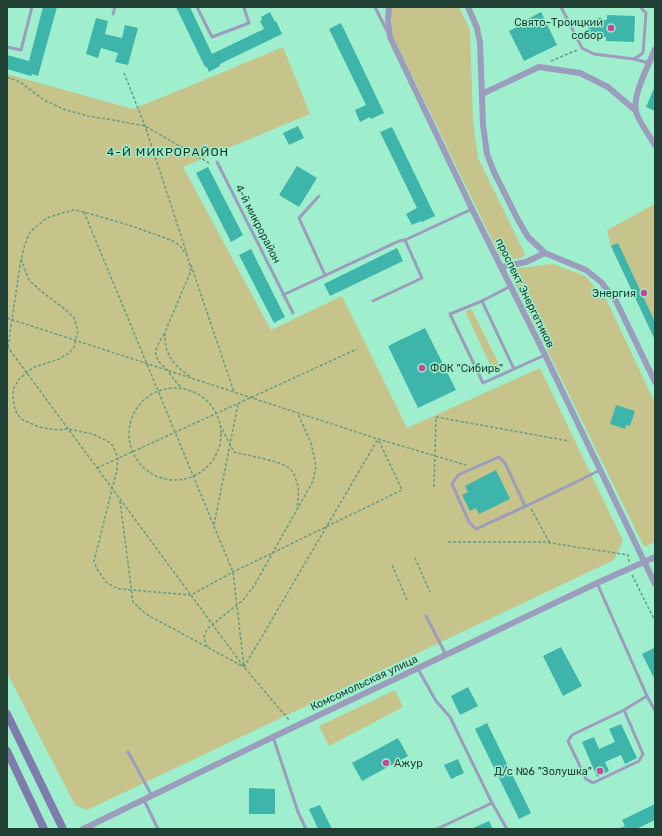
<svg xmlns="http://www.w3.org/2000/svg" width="662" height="836" font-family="Rubik,sans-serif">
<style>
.green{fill:#c6c38b}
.building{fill:#3db5aa}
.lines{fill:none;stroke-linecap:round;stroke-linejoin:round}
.path{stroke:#639d85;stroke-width:1.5;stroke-dasharray:3 2;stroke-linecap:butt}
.service{stroke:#9c9cbc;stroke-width:3}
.minor{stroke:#9c9cbc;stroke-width:6}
.secondary{stroke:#7e7cac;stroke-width:8}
.poi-dot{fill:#c64895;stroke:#9fefce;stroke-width:1.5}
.labels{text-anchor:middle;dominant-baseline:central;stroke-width:3;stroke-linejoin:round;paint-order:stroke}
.poi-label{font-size:11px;fill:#204134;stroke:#9fefce;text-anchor:end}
.street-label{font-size:11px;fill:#204134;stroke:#9fefce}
.neighbourhood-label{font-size:12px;letter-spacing:1px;fill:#0d392a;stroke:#9fefce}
</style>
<rect width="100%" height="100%" fill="#9fefce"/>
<g class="green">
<path d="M392,7H459L470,30L473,121L478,158L525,254L522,258L507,259L500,256L393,36L391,16Z"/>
<path d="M283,47L310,114L183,167L271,330L342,296L407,428L540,368L623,541L614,560L87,810L75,805L7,673V74L133,109L197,83Z"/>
<path d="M655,204V340L611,246L607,230Z"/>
<path d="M553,264L585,276L606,299L655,403V542L644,547L510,274L519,268Z"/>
<path d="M470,309L472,310L500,366L498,369H493L491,367L466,313L467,310Z"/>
<path d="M395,690L403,707L329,746L319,726Z"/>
</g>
<g class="building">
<path d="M43,7H57L38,76L32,74L31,76L7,69V55L29,61Z"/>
<path d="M176,7H190L212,54L264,29L260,21L262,20L261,17L270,12L275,22L276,21L282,34L220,64V66L209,72L207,67H205Z"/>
<path d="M541,12L557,45L524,61L509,31L527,22L526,20Z"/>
<path d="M607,15L635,16L634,42L606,41V37H588V19L607,20Z"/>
<path d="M96,18L108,21L105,34L122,38L125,25L138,28L128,65L115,62L118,53L101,48L98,58L86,54Z"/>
<path d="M341,23L384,113L371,119L370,117L360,122L355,110L366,105L329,29Z"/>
<path d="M655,86V111L646,107Z"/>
<path d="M298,126L304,138L289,145L283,133Z"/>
<path d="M392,127L435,216L422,222L421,221L412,225L406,214L417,208L380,132Z"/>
<path d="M297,166L317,178L299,207L279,195Z"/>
<path d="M208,167L243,235L231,242L196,173Z"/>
<path d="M618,243L655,322V340L611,246Z"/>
<path d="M397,248L403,261L330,296L324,284Z"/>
<path d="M251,249L285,317L274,323L239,255Z"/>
<path d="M425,328L456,390L418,408L388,346Z"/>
<path d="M616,405L635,411L630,426L626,425L625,429L610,424Z"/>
<path d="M496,470L510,499L479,514L476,508L470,511L462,495L468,492L465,486Z"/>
<path d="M561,647L582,686L563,696L543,656Z"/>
<path d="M654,648L655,651V680L642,654Z"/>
<path d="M468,687L478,706L460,715L451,696Z"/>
<path d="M487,723L531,813L519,819L475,729Z"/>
<path d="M621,724L637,758L625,764L621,755L605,762L609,771L597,777L582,742L594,737L599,749L615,742L609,729Z"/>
<path d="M398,738L408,756L362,781L352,763Z"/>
<path d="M458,759L464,773L451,779L444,765Z"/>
<path d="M249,788L275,789V814H249Z"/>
<path d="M655,804V820L636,829H618L625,826L622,820Z"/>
<path d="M320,805L332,829H318L309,809Z"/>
<path d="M489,821L493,829H471Z"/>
</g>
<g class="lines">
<g class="path">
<path d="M551,61L577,50"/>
<path d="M124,73L145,126L187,254"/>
<path d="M7,77L20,82L44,100L63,109L88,116L107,119L145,126L209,163"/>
<path d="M84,212L233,572L244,667"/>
<path d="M21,259L29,280L41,291L66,310L74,318L78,330L74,347L69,353L59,359L34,367L19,379L14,388L13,396L14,405L17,414L23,420L39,427L57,430L68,429L93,434L109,442L113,446L118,458L117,470L94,561L97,569L106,582L114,587L120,589L191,595L233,572L402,490L378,439"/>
<path d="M191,265L234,392"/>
<path d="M7,318L378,439L466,465"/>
<path d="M164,334C160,341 152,351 158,360C160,364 165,367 168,371C173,378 176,383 182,388"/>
<path d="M7,346L244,667L289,720"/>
<path d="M8,347L20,265L24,248L27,239L30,232L38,225L47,218L62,213L74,210L84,212L132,226L173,241L180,246L188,257L191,271L165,332C164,356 174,365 192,378"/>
<circle cx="175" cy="434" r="46"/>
<path d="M220,425L234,452C248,456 280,460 290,469C293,472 295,476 296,480C300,488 298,499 297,508"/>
<path d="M97,468L357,349"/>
<path d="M434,487L436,417L569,441"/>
<path d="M120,501L133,602L146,614L242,666"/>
<path d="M531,509L550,543"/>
<path d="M214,525L238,404"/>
<path d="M448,542H544L628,555L629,562"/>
<path d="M415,558L430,592"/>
<path d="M392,565L408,602"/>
<path d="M632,575L655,621"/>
<path d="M207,647L204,637L207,629L243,600L254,586L313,481L316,466L311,443L298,414"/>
<path d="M244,667L378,439"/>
</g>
<g class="service">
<path d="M197,7L212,37L249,23L244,8L246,7"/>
<path d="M375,7L387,31"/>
<path d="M561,7L582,48L594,54L634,59L643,53L646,13L640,7"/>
<path d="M113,14L115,7"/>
<path d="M7,47L21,50L32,7"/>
<path d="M634,59L649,63"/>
<path d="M217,162L293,313"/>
<path d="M319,196L299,218L325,275"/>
<path d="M511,286L482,301L514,369L545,355"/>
<path d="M283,295L399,241L405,240L472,209"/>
<path d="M373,301L422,278L405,240"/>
<path d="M482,301L450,314L483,383L514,369"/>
<path d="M525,506L505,463L499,457L458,475L452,484L469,522L476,529C518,510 559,491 600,470"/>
<path d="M597,583L647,696L655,711"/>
<path d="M426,616L446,655"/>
<path d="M418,669L436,701L450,717L492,803L507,829"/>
<path d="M624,710L572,735L568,741L586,779L593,783L639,761L643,754L624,710L647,696"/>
<path d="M273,737L298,812L306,829"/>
<path d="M128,752L152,796"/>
<path d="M144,800L158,829"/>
<path d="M437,829L492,803"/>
</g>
<g class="minor">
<path d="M389,7L388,20L390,37L472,209L545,355L655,584"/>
<path d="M468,7L477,28L480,43L483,125L487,154L494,172L517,218L528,237L545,253L586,270L601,282L616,301L655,382"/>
<path d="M655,49C649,65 632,95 636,112C639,122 649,135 655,145"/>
<path d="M482,94L539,67L580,73L608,87L636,111"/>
<path d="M501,267L526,262L545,253"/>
<path d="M83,829L273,737L597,583L655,557"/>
</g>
<g class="secondary">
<path d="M7,714L63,829"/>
<path d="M7,751L44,829"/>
</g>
</g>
<g class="poi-dot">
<circle cx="611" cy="28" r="4"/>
<circle cx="644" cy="293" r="4"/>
<circle cx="422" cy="368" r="4"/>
<circle cx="386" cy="763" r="4"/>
<circle cx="600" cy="771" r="4"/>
</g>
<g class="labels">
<g class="poi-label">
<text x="603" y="22">Свято-Троицкий<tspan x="603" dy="13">собор</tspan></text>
<text x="636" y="293">Энергия</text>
<text x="430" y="368" text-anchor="start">ФОК "Сибирь"</text>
<text x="394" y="763" text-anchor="start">Ажур</text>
<text x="592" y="771">Д/с №6 "Золушка"</text>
</g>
<g class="street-label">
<text transform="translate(258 224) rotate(63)">4-й микрорайон</text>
<text transform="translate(525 293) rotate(64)">проспект Энергетиков</text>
<text transform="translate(364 683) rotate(-25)">Комсомольская улица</text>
</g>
<g class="neighbourhood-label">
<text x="168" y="152">4-Й МИКРОРАЙОН</text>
</g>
</g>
<rect width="662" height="836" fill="none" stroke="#204134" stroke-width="16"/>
</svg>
